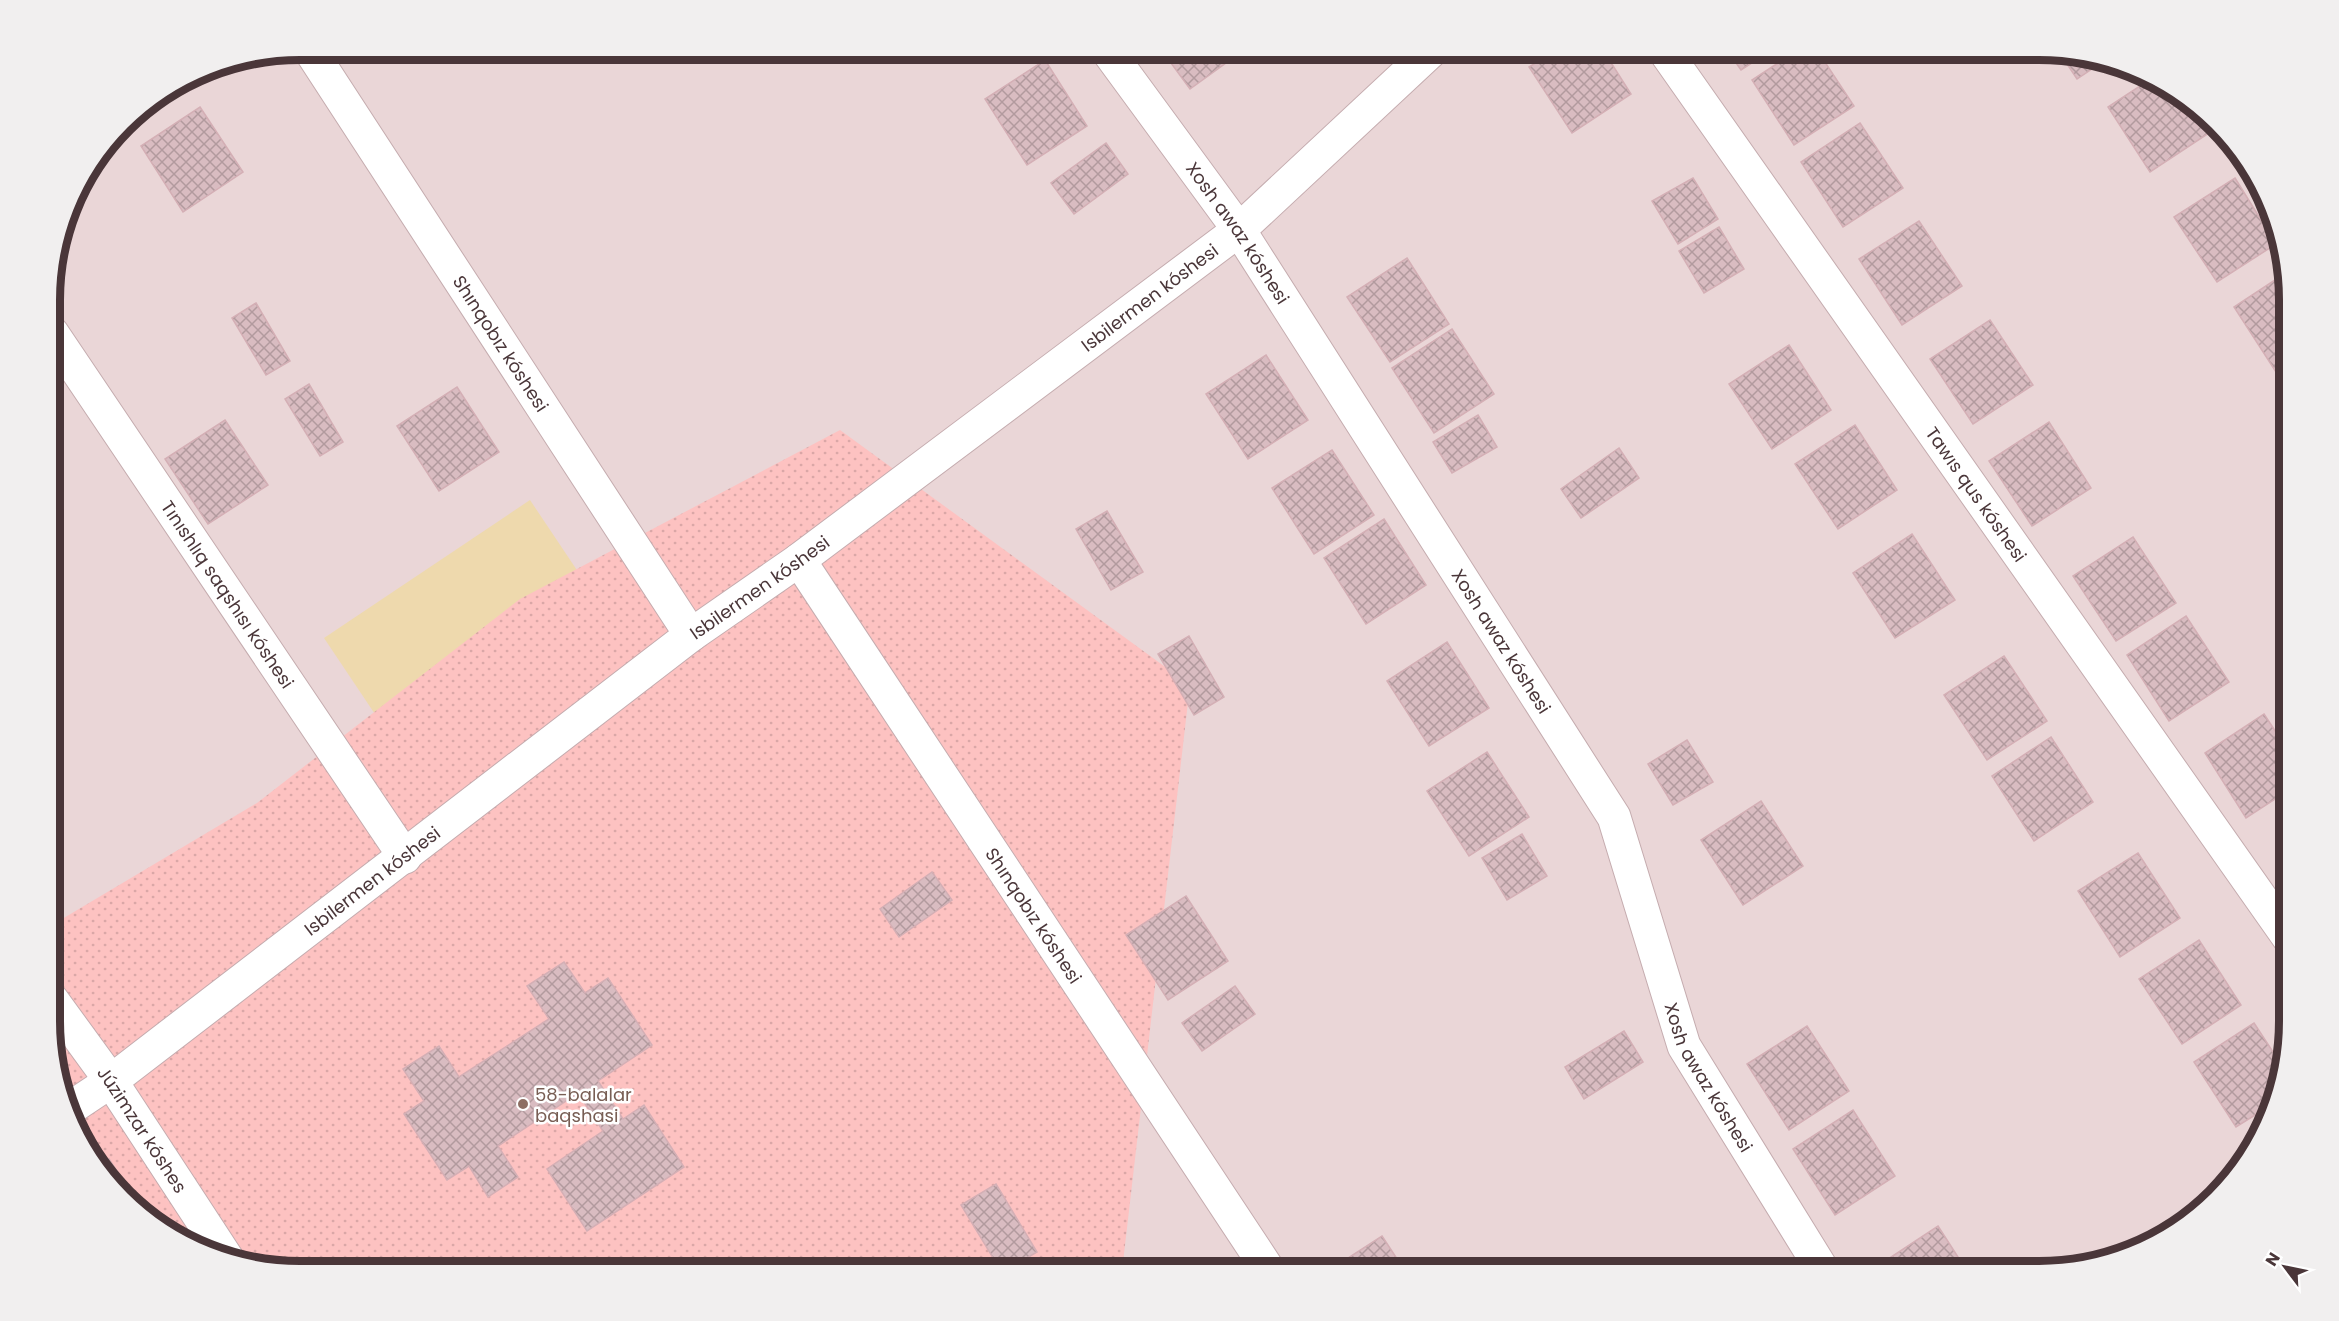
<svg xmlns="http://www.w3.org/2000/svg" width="2339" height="1321" font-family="Poppins,sans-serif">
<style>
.residential{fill:#ead6d7}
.grass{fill:#eed9ad}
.sand{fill:url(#sand-dots)}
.building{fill:url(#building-cross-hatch);stroke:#d4afb5;stroke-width:1.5}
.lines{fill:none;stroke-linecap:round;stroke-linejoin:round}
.street-casing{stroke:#c5acaf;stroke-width:35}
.street{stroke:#fff;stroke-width:33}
.education-dot{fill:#8d6e63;stroke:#fff;stroke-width:2}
.labels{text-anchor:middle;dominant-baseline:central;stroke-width:5;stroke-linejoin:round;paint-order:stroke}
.street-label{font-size:18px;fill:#4a3639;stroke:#fff}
.education-label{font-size:18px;fill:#785e54;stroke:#fff;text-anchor:start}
.rim{fill:none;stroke:#4a3639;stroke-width:8}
</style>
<defs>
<pattern id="sand-dots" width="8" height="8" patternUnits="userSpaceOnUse" patternTransform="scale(1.5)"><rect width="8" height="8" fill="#fdc2c1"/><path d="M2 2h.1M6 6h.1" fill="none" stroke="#daa7a7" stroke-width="1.8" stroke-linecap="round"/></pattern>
<pattern id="building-cross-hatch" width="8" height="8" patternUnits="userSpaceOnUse" patternTransform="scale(1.5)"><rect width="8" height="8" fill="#d9bcc1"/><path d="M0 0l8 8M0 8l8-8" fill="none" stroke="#b29a9e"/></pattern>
</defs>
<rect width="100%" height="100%" fill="#f6e8e9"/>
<path class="residential" d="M300,50H2039L2104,58L2164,83L2247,161L2276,220L2289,283V1037L2256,1146L2178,1229L2119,1258L2055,1271H300L175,1238L92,1160L52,1053V268L76,189L135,112L205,68Z"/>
<path class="grass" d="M530,500L607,615L401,753L324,638Z"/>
<path class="sand" d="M840,430L1190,685L1122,1271H300L236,1263L175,1238L92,1160L52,1053V925L257,803L520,599Z"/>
<g class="building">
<path d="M947,50H967L953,59Z"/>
<path d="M1180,50H1244L1190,89L1168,59Z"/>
<path d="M1556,50H1603L1631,94L1572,133L1529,67Z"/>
<path d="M1727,50H1772L1741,70Z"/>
<path d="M1798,50H1817L1854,106L1794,145L1752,80Z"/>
<path d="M2059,52L2104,58L2107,59L2077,79Z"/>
<path d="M1045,60L1087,126L1027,165L985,99Z"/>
<path d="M2152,78L2164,83L2198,114L2209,133L2150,172L2108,107Z"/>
<path d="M200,107L243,172L183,212L141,146Z"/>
<path d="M1860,123L1903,188L1843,227L1801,162Z"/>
<path d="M1106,143L1128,174L1074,214L1051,183Z"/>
<path d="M1693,178L1718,219L1678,244L1652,201Z"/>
<path d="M2235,178L2276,244L2217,282L2174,217Z"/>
<path d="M1919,221L1962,286L1902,325L1859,259Z"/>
<path d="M1719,227L1744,269L1704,293L1679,251Z"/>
<path d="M1407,258L1449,324L1390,362L1347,297Z"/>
<path d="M2287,272L2289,283V364L2276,372L2234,307Z"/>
<path d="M256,303L290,361L266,375L232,318Z"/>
<path d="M1990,320L2033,385L1973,424L1930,359Z"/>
<path d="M1452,329L1494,394L1434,433L1392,368Z"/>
<path d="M1789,345L1831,410L1772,449L1729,384Z"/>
<path d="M1266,355L1308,420L1248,459L1206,394Z"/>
<path d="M309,384L343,442L320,456L285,399Z"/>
<path d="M457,387L499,452L439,491L397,426Z"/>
<path d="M1478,415L1497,447L1452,473L1433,442Z"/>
<path d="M225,420L268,485L208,524L165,459Z"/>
<path d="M2049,422L2091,488L2032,526L1989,461Z"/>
<path d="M1855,425L1897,490L1838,529L1795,464Z"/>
<path d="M1619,448L1639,478L1581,518L1561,489Z"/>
<path d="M1332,450L1374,515L1314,554L1272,488Z"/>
<path d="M1107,511L1143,572L1111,590L1076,529Z"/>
<path d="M1384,519L1426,585L1366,624L1324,558Z"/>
<path d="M1912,534L1955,600L1895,638L1853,573Z"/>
<path d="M2133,537L2176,603L2116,641L2073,576Z"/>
<path d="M2186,616L2229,682L2169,721L2127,655Z"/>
<path d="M1189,636L1224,697L1194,715L1158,654Z"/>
<path d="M1447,642L1489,708L1429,746L1387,681Z"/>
<path d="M2004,656L2047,721L1987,760L1944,695Z"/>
<path d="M2264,714L2289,752V790L2246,818L2205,753Z"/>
<path d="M2051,737L2093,802L2034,841L1992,776Z"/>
<path d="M1687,740L1713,782L1673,805L1648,764Z"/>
<path d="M1487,752L1529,817L1469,856L1427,791Z"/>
<path d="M1761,801L1803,866L1743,905L1701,840Z"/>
<path d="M1522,834L1547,876L1507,900L1482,858Z"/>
<path d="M2138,853L2180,918L2120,957L2078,891Z"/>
<path d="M2289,854V882L2276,862Z"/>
<path d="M932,872L952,900L899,937L880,909Z"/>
<path d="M1186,896L1228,961L1168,1000L1126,935Z"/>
<path d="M2199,940L2241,1005L2182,1044L2139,979Z"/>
<path d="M564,962L585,993L608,978L652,1045L598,1081L623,1119L644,1105L684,1167L587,1231L547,1169L603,1131L578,1093L498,1146L518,1177L488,1197L469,1166L447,1180L404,1114L424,1101L403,1069L439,1046L459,1077L549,1019L527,986Z"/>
<path d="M1235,986L1255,1014L1202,1051L1182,1023Z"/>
<path d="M2254,1023L2281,1064L2268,1107L2236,1127L2194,1062Z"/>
<path d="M1807,1026L1849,1091L1789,1130L1747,1064Z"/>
<path d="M1624,1031L1643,1062L1584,1099L1565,1067Z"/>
<path d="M1853,1110L1895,1176L1835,1215L1793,1149Z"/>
<path d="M109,1159L137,1202L98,1166Z"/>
<path d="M996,1184L1037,1252L1005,1271H1001L961,1205Z"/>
<path d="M1938,1226L1967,1271H1883L1879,1265Z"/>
<path d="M1382,1236L1405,1271H1328Z"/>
</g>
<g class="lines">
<g class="street-casing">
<g id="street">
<path id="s1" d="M310,50L691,635"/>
<path id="s2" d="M1107,50L1239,230L1614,817L1684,1046L1823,1271"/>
<path id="s3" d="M1664,50L2289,938"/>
<path id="s4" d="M52,333L405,857"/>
<path id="s5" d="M799,560L1269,1271"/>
<path id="s6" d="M52,1000L111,1081L228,1260"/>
<path id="s7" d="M72,1107L111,1081L691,635L799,560L1239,230L1432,50"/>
</g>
</g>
<use href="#street" class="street"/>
</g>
<circle class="education-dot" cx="523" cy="1104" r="6"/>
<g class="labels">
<g class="street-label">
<text stroke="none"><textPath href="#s2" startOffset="225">Xosh awaz kóshesi</textPath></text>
<text stroke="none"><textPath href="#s7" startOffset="1348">Isbilermen kóshesi</textPath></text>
<text stroke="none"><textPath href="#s1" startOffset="350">Shınqobız kóshesi</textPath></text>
<text stroke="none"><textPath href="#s3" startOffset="543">Tawıs qus kóshesi</textPath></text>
<text stroke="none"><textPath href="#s7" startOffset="862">Isbilermen kóshesi</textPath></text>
<text stroke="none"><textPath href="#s4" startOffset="315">Tınıshlıq saqshısı kóshesi</textPath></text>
<text stroke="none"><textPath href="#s2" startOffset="711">Xosh awaz kóshesi</textPath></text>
<text stroke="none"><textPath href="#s7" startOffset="376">Isbilermen kóshesi</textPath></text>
<text stroke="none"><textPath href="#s5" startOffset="426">Shınqobız kóshesi</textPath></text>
<text stroke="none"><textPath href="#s2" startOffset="1198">Xosh awaz kóshesi</textPath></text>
<text stroke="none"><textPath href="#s6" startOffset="158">Júzimzar kóshes</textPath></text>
</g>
<g class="education-label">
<text x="535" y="1094">58-balalar<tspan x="535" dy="21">baqshasi</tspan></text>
</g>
</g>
<path d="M0 0H2339V1321H0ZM300 60H2039A240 240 0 0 1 2279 300V1021A240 240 0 0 1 2039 1261H300A240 240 0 0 1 60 1021V300A240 240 0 0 1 300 60Z" fill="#f1efef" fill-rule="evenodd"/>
<path class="rim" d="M300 60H2039A240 240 0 0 1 2279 300V1021A240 240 0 0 1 2039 1261H300A240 240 0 0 1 60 1021V300A240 240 0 0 1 300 60Z"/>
<g transform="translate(2285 1267) rotate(302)" stroke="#ffffff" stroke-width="4.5" paint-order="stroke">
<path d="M0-4.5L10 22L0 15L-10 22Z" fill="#4a3639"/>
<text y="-9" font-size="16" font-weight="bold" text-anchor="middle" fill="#4a3639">N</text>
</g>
</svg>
